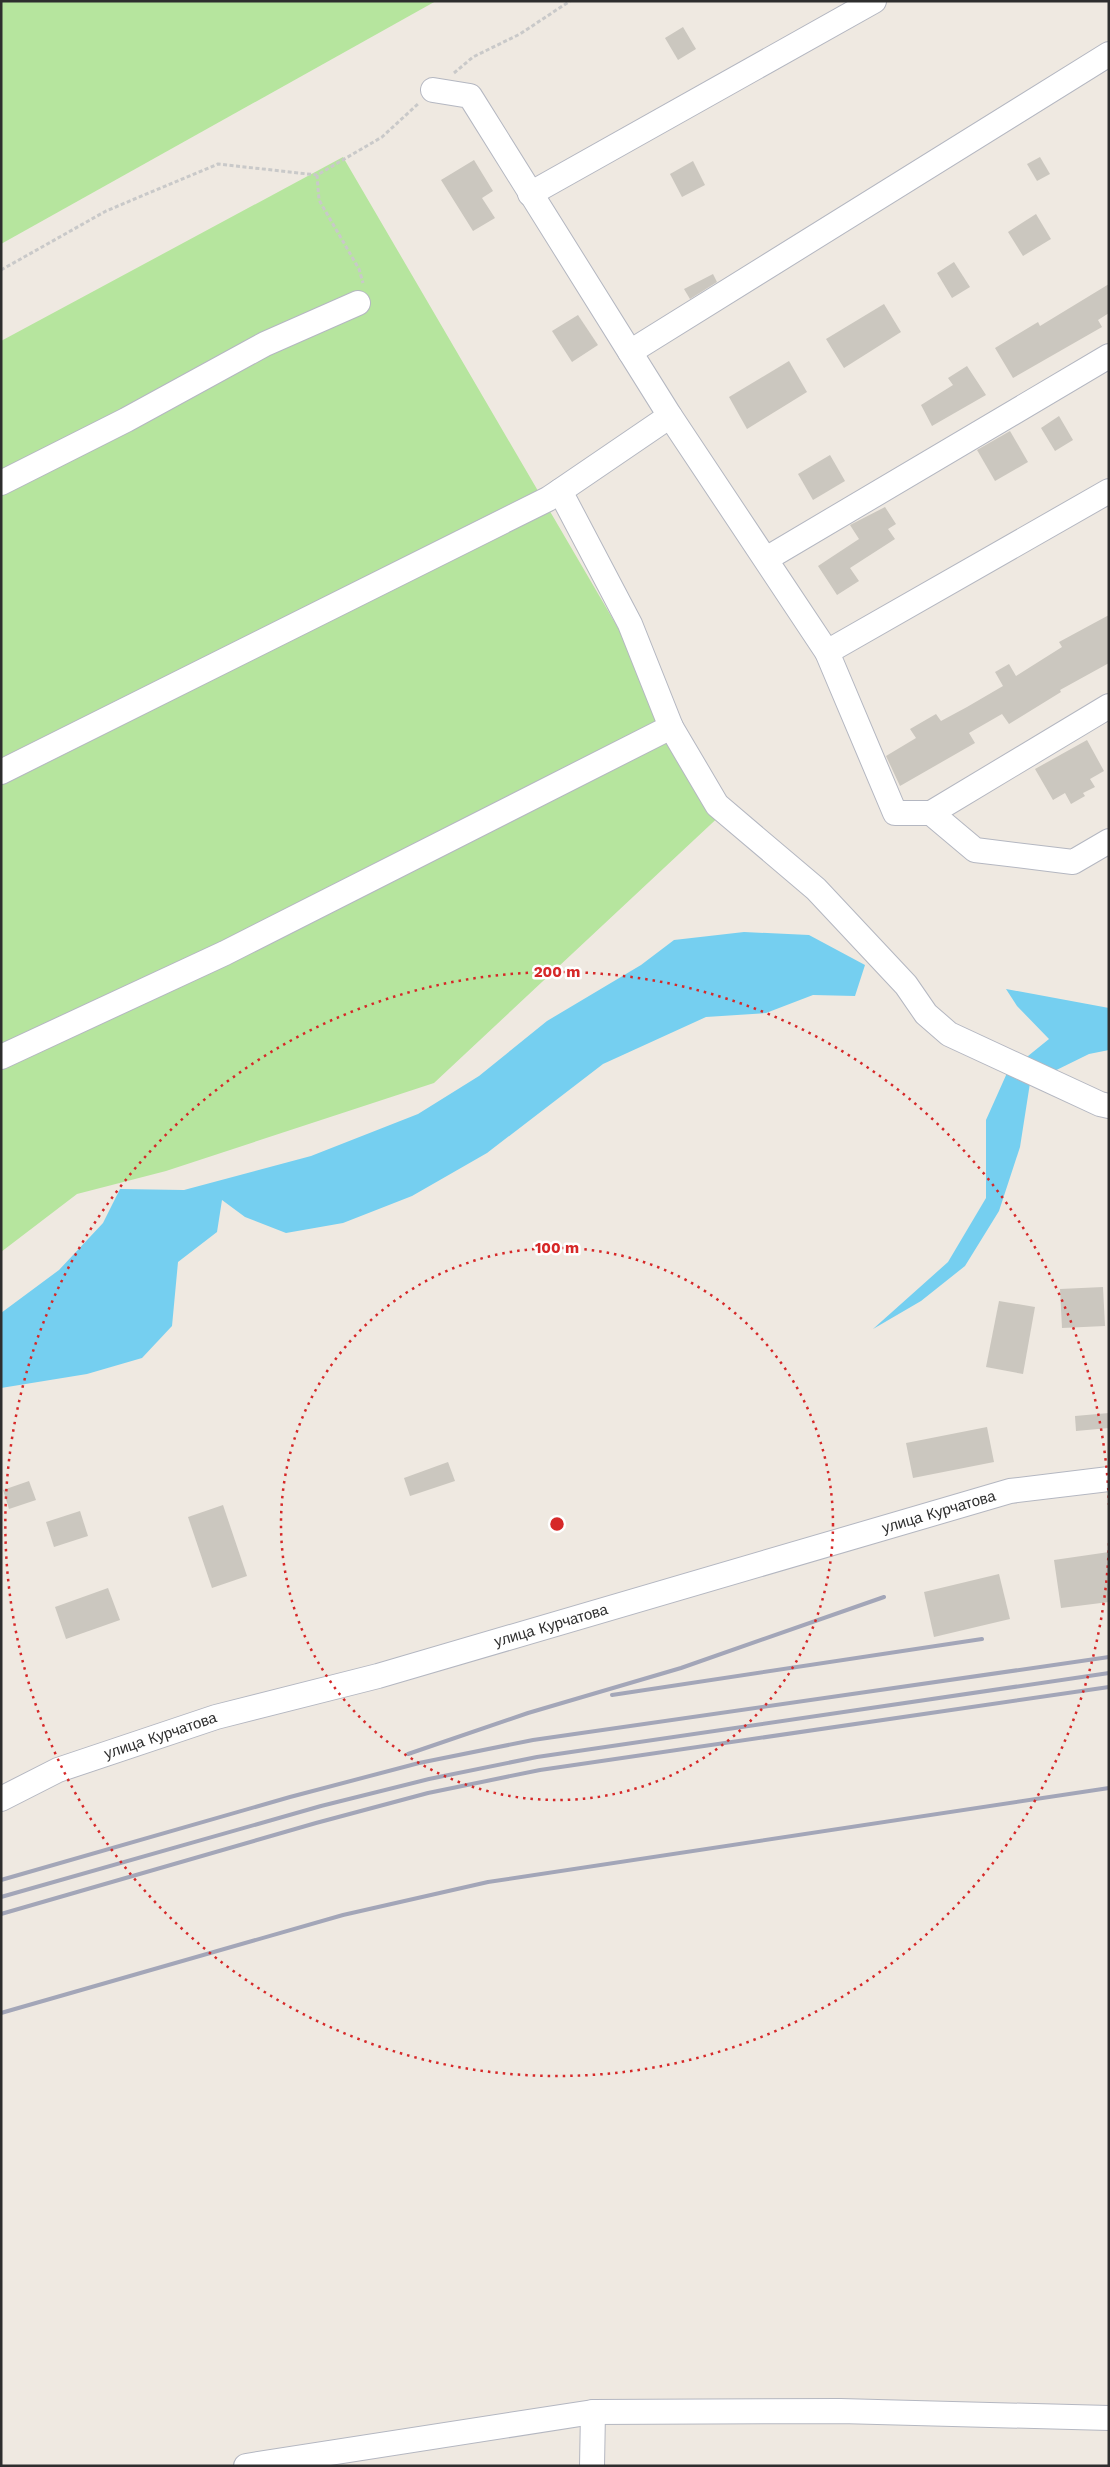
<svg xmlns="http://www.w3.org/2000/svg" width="1110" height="2467" font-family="'Work Sans',sans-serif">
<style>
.green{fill:#b6e59e}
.water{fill:#75cff0}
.building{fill:#cbc7bf}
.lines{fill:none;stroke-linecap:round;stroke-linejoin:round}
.minor-casing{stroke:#b4b7c1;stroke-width:26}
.path{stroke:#c9c9c9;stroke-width:3;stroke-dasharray:4 2.5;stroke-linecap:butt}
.minor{stroke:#fff;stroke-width:24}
.rail{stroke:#a3a6b8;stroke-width:4}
.ring{fill:none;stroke:#d62828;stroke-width:2.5;stroke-dasharray:2.5 5}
.labels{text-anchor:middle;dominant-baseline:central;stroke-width:5;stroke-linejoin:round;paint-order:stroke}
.street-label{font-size:15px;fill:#2e2e2e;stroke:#fff}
.centre{fill:#d62828;stroke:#fff;stroke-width:2.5}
.ring-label{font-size:15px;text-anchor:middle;font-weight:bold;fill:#d62828;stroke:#fff;stroke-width:5;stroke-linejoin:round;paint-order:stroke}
</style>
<rect width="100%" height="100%" fill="#efe9e1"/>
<g class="green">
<path d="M1,1H436L1,244Z"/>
<path d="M343,157L725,811L434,1083L166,1171L77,1194L1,1252V341Z"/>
</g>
<g class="water">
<path d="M744,932L809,935L865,965L855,996L813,995L766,1013L706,1017L603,1064L487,1153L412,1196L343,1223L286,1233L245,1217L222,1200L217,1232L178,1262L172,1326L142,1358L87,1374L1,1388V1313L59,1270L103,1223L120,1189L184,1190L311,1156L418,1114L479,1076L547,1021L641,965L674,940Z"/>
<path d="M1006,989L1109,1008V1050L1089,1054L1030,1083L1020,1147L999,1211L965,1266L921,1301L873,1329L948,1262L986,1198V1120L1007,1073L1049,1039L1017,1006Z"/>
</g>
<g class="building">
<path d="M683,27L696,49L678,60L665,38Z"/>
<path d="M1040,157L1050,174L1037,181L1027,164Z"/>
<path d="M474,160L493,191L482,198L495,218L473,231L441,180Z"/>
<path d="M693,161L705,185L682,197L670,174Z"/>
<path d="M1036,214L1051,239L1023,256L1008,232Z"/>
<path d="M954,262L970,287L952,298L937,273Z"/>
<path d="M713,274L717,282L690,299L684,289Z"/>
<path d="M1109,284V313L1098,320L1102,327L1013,378L995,348L1038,322L1040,326Z"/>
<path d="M884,304L901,332L844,368L826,339Z"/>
<path d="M578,315L598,345L572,362L552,331Z"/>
<path d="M789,361L807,392L747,429L729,397Z"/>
<path d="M967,366L986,395L932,426L921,405L953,385L948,378Z"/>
<path d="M1059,416L1073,440L1055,451L1041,428Z"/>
<path d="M1010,431L1028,462L995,481L977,450Z"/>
<path d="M830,455L845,481L813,500L798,474Z"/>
<path d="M885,507L896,524L888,529L895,539L850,568L859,581L837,595L818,566L859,539L850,525Z"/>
<path d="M1109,615V663L1060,690L1061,692L1009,724L1002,714L969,733L975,743L900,786L886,756L916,738L910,729L936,714L941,721L967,707L1003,686L995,672L1009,664L1016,676L1062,647L1059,642Z"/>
<path d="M1087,740L1104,771L1090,779L1095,787L1083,793L1085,796L1071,804L1065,793L1053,800L1035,769Z"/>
<path d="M1103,1287L1105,1326L1062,1328L1060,1289Z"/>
<path d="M999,1301L1035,1307L1023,1374L986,1367Z"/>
<path d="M1109,1413V1428L1076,1431L1075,1416Z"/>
<path d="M987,1427L994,1462L913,1478L906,1443Z"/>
<path d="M448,1462L455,1481L410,1496L404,1478Z"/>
<path d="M29,1481L36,1500L9,1509L3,1490Z"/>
<path d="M223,1505L247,1576L212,1588L188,1517Z"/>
<path d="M80,1511L88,1536L54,1547L46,1522Z"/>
<path d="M1109,1552V1602L1061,1608L1054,1560Z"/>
<path d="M999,1574L1010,1619L934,1637L924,1592Z"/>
<path d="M108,1588L120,1620L66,1639L55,1607Z"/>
</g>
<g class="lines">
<g class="minor-casing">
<g id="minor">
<path d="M433,90L470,96L670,416L827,652L895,813H931L1109,706"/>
<path d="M530,194L874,1"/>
<path d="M630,352L1109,54"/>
<path d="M670,416L560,491L630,624L671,727L717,805L816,889L906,985L926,1014L949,1034L1100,1104L1109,1106"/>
<path d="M1,483L126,420L265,344L358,303"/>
<path d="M766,559L1109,356"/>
<path d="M827,652L1109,491"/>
<path d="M1,772L548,499L560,491"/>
<path d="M931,813L975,850L1073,862L1109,841"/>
<path d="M1,1057L225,953L671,727"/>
<path id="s1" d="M1,1799L58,1770L216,1717L378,1676L1010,1491L1109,1479"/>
<path d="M246,2466L593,2412L840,2411L1109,2418"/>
<path d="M592,2466L593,2412"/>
</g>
</g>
<g class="path">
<path d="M454,73L473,57L520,34L570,1"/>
<path d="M317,175L319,200L359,269L363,283"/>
<path d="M1,270L106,211L218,164L317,175L382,137L419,103"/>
</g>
<use href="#minor" class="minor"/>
<g class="rail">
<path d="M612,1695L982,1639"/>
<path d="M408,1754L528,1713L681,1668L884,1597"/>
<path d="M1,1880L290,1797L419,1763L533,1740L1109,1657"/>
<path d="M1,1897L321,1806L429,1779L537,1757L1109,1673"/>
<path d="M1,1914L316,1823L428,1793L540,1770L1109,1687"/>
<path d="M1,2013L343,1915L488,1882L1109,1788"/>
</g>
</g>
<g class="ring">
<circle cx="557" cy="1524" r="276"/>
<path d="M1109 1543A552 552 0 1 1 1109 1505"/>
</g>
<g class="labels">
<g class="street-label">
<text stroke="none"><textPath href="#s1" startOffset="982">улица Курчатова</textPath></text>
<text stroke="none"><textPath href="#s1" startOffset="578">улица Курчатова</textPath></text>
<text stroke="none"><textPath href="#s1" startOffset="172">улица Курчатова</textPath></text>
</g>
</g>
<circle cx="557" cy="1524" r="8" class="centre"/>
<g class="ring-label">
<text x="557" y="977">200 m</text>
<text x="557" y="1253">100 m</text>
</g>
<rect width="1110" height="2467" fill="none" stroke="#2e2e2e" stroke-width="5"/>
</svg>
